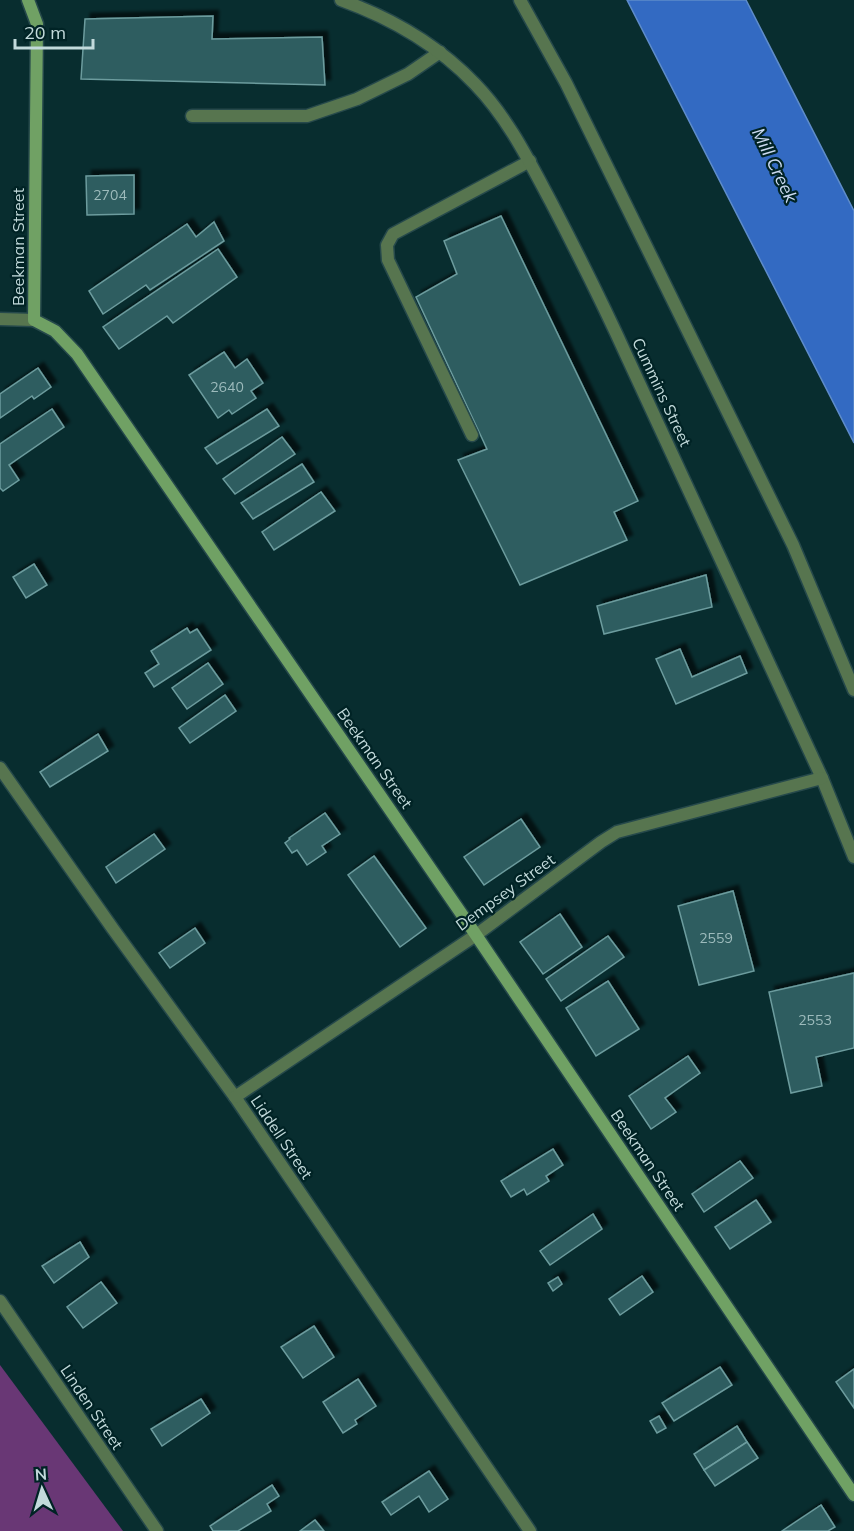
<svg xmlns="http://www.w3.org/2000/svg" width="854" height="1531" font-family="Mulish,sans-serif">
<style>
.green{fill:#693775}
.water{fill:#336ac2;stroke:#5e8cca;stroke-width:1.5}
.building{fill:#2f5d60;stroke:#6c9c9e;stroke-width:1.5;filter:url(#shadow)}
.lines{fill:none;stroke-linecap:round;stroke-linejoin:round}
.service-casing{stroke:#26494b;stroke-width:15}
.minor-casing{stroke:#26494b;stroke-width:15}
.tertiary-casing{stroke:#26494b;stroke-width:15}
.secondary-casing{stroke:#26494b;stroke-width:15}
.service{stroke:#57754f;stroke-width:12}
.minor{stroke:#57754f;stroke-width:12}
.tertiary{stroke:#57754f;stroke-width:12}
.secondary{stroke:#70a164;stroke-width:12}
.labels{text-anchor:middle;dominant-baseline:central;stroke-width:4.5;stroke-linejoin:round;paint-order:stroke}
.number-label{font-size:14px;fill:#9dbbbc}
.street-label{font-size:16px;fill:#c2dadb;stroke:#002325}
.water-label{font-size:18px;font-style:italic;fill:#ccdbf2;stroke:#002325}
</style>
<defs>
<filter id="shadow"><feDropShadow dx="5.5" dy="-5.5" stdDeviation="1.5" flood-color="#0009"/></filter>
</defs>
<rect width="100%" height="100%" fill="#082d2f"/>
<path class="green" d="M0,1365L123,1531H0Z"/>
<path class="water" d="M627,0H746L854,211V443Z"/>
<g class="building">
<path d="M213,16L212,39L322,37L325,85L81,79L85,19Z"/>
<path d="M134,175V214L87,215L86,176Z"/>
<path d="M501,216L638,501L614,512L627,540L520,585L458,460L487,449L416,297L457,274L444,241Z"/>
<path d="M214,222L224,241L150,290L146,285L103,314L89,291L187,224L196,237Z"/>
<path d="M218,249L237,277L173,323L167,316L119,349L103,327Z"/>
<path d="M224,352L235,368L247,359L263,383L251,391L256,398L232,414L229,410L218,418L189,375Z"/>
<path d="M38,368L51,387L34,399L32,396L0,418V394Z"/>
<path d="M52,409L64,427L9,465L19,480L3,491L0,488V444Z"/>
<path d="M267,409L279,426L217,464L205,448Z"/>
<path d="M282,437L295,454L235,494L223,479Z"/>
<path d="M302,464L314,482L253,519L241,503Z"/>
<path d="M321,492L335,511L274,550L262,532Z"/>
<path d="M34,564L47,585L26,598L13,577Z"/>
<path d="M706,575L712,607L604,634L597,606Z"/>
<path d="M187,628L190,633L197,629L211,650L154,687L145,673L159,664L151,651Z"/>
<path d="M680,649L692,677L740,656L747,673L676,704L656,659Z"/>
<path d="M208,663L223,684L187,709L172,688Z"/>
<path d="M225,695L236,711L190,743L179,728Z"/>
<path d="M98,734L108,751L50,787L40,772Z"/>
<path d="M325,813L340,834L322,846L326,852L307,865L297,850L292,853L285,843L290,839L289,838Z"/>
<path d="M521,819L540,847L484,885L464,857Z"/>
<path d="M154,834L165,849L116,883L106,867Z"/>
<path d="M374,856L426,928L400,947L348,875Z"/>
<path d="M733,891L754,971L699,985L678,906Z"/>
<path d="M560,914L582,947L543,974L520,942Z"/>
<path d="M195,928L205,943L170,968L159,953Z"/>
<path d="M608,936L624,957L561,1001L546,979Z"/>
<path d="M854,973V1048L816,1057L822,1086L791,1093L769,992Z"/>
<path d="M608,981L639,1029L596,1056L566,1008Z"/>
<path d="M688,1056L700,1073L665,1098L676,1112L651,1129L629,1096Z"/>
<path d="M553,1149L563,1165L546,1176L549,1181L527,1195L524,1189L511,1197L501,1181Z"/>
<path d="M740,1161L753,1178L704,1212L692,1194Z"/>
<path d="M756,1200L771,1222L730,1249L715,1227Z"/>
<path d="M593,1214L602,1229L550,1265L540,1251Z"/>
<path d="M80,1242L89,1257L54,1283L42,1266Z"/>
<path d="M642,1276L653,1292L620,1315L609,1299Z"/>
<path d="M558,1277L562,1284L553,1291L548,1283Z"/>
<path d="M101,1282L117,1303L83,1328L67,1307Z"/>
<path d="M314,1326L334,1357L303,1378L281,1347Z"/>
<path d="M720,1367L732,1385L674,1421L662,1403Z"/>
<path d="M854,1369V1408L836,1382Z"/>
<path d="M358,1379L376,1406L355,1420L357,1424L343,1433L323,1402Z"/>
<path d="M201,1399L210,1413L162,1446L151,1429Z"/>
<path d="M659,1416L666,1428L657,1433L650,1421Z"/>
<path d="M737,1426L747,1442L704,1470L694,1454Z"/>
<path d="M747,1442L758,1458L715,1486L704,1470Z"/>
<path d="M429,1471L448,1499L429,1512L419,1496L391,1515L382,1502Z"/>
<path d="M272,1485L279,1496L267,1504L271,1511L238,1531H213L210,1526Z"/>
<path d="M821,1505L835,1527L828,1531H782Z"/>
<path d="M315,1520L324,1531H300Z"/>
</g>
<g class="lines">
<g class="service-casing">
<g id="service">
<path d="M520,0L566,83L793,545L854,690"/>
<path d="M192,116H307L357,99L408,74L440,52"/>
<path d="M472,435L388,260L387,245L393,234L530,161"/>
</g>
</g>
<g class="minor-casing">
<g id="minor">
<path d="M341,0C391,18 438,45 475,84C508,118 529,161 551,202C578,254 604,306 628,359C693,499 757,638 822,778L854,857"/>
<path d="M0,768L113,929L235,1097L530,1531"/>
<path d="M235,1097L476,935L601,842L617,832L822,778"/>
<path d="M0,1301L157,1531"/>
</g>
</g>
<g class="tertiary-casing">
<path id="tertiary" d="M0,319L34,320"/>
</g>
<g class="secondary-casing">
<path id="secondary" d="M28,0L37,24L34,320L55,331L77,354L476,935L854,1495"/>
</g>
<use href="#service" class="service"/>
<use href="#minor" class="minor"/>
<use href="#tertiary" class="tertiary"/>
<use href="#secondary" class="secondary"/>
</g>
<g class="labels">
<g class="number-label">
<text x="110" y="195">2704</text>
<text x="227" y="387">2640</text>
<text x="716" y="938">2559</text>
<text x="815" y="1020">2553</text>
</g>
<g class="street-label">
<text transform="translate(18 247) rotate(-90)">Beekman Street</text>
<text transform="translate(662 392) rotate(65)">Cummins Street</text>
<text transform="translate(375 758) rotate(55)">Beekman Street</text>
<text transform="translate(505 892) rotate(-36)">Dempsey Street</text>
<text transform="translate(282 1137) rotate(56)">Liddell Street</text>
<text transform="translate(648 1160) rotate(56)">Beekman Street</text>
<text transform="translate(92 1407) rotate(56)">Linden Street</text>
</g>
<g class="water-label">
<text transform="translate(775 165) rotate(64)">Mill Creek</text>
</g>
</g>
<g transform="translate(42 1489) rotate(356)" stroke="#002325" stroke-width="4.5" paint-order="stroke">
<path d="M0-4.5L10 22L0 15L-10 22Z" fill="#c2dadb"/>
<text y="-9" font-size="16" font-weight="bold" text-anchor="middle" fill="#c2dadb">N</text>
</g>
<path d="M15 39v9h78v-9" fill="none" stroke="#c2dadb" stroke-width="3"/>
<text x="24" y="39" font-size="18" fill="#c2dadb" stroke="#002325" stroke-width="4.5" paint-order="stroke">20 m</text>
</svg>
